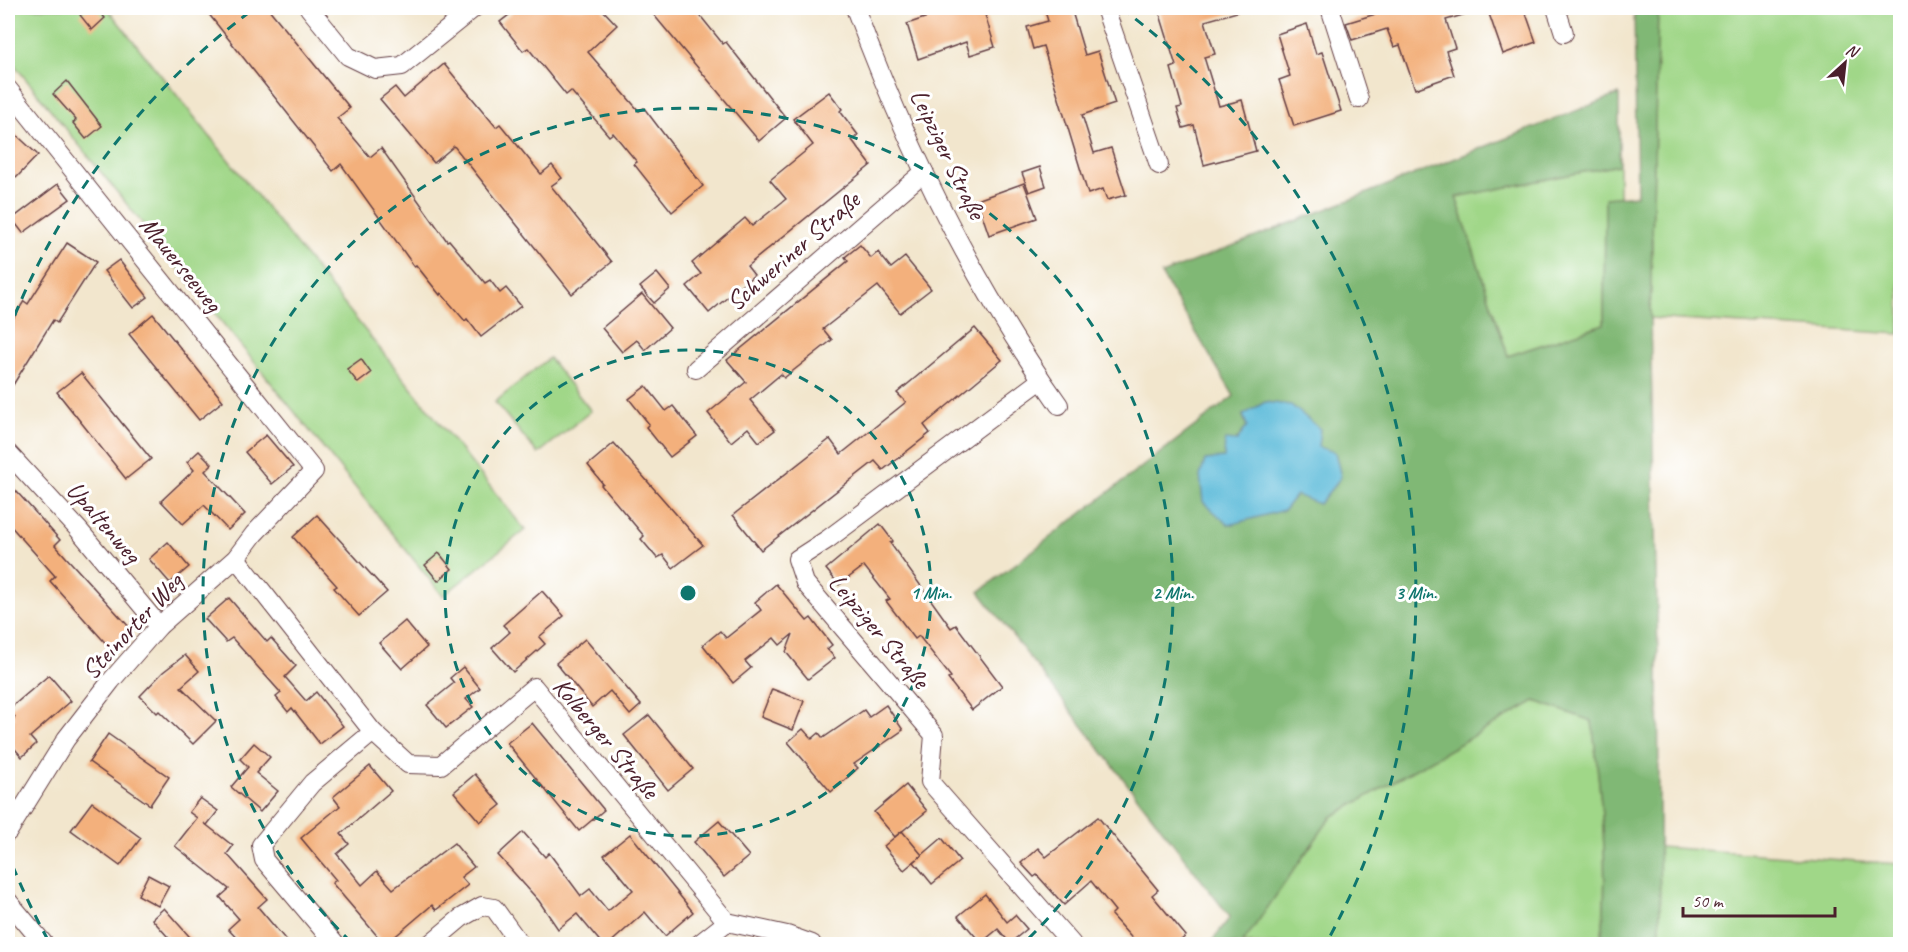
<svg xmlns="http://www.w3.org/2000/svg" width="1908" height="952" font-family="Caveat,sans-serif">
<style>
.green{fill:#a0d788;stroke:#757b5a;stroke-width:1.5}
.forest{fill:#80b874;stroke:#656c50;stroke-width:1.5;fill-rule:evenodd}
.water{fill:#5abad9;stroke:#526c82;stroke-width:1.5}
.building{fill:#f3b07c}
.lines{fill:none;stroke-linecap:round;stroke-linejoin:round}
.street-casing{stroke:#633d43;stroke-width:20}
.street{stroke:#fff;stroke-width:18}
.ring{fill:none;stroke:#0f766e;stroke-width:3;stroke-dasharray:10 8}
.labels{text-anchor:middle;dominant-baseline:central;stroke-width:6;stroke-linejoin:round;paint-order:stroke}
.street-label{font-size:26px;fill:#4a1f2b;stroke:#fff}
.centre{fill:#0f766e;stroke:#fff;stroke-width:3}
.ring-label{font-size:18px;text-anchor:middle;font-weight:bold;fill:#0f766e;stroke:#fff;stroke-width:6;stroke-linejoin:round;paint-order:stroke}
</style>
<rect width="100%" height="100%" fill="#fff"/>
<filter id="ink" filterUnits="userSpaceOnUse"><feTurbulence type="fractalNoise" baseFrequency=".0167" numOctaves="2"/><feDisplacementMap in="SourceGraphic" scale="12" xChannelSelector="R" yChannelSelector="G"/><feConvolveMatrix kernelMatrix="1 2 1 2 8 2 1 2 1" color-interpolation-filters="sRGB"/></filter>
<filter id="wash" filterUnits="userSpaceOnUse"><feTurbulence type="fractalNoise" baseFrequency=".008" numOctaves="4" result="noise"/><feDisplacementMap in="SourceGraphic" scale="24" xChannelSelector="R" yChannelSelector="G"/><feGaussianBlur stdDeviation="1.35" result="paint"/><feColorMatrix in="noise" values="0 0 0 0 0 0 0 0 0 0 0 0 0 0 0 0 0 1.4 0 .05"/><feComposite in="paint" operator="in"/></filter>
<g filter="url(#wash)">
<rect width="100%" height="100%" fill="#f2e6cd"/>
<g class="green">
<path d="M8,8H107L525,530L443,596L8,57Z"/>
<path d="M1658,8H1900V334L1650,318Z"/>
<path d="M1619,165V197L1605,199L1604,324L1508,356L1456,197Z"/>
<path d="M549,358L591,411L538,454L495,402Z"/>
<path d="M1535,701L1592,721C1601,795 1610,869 1601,944H1242L1331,817Z"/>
<path d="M1659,847L1900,864V944H1660Z"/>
</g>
<path class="forest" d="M1634,8H1658L1650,318L1658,654L1660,944H1601C1610,869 1601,796 1592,721L1535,701L1331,817L1242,944H1210L1230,917L979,592L1234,396L1161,274L1619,94V165L1456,197L1508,356L1604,324L1605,198L1637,195ZM1243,416L1318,447L1229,524L1224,458L1247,426Z"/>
<path class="water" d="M1265,402L1291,405L1320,429L1318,447L1335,452L1341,477L1319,504L1296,495L1284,510L1229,525L1203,502L1200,476L1205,460L1224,458L1225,440L1237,441L1247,426L1243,415Z"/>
<g id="blocks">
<g class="building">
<path d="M89,8H96L105,18L92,30L80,15Z"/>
<path d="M204,8H268L350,108L337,118L370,157L381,148L447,241L449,240L485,283L490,280L500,293L506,288L521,306L481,337L467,319L465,321L441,293L440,295L416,265L414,266L341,164L333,171Z"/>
<path d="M518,8H601L617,25L588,52L639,111L644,108L703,186L672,212L634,164L637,162L613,133L609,136L571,91L566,95L528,48L523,51L500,22Z"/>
<path d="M648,8H694L723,44L726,42L786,118L759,141Z"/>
<path d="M940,8H983L995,47L970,55L966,42L918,59L907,24L942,12Z"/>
<path d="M1044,8H1071L1085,55L1098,51L1115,104L1082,115L1094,153L1111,148L1126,195L1107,200L1103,189L1088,194L1043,46L1033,49L1027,27L1048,21Z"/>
<path d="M1158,8H1237V12L1205,21L1215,54L1204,57L1219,106L1242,100L1256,151L1204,165L1194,125L1183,128L1177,108L1182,107L1171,68L1176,66Z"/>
<path d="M1395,8H1475L1476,11L1446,20L1455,48L1446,51L1454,75L1415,89L1400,45L1394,47L1387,29L1352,40L1346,23Z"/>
<path d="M1487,8H1524L1536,42L1503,54Z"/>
<path d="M1307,24L1316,54L1322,52L1341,111L1294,126L1279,80L1290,76L1277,34Z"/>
<path d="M444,64L496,127L500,124L541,174L552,165L562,178L551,186L612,262L572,294L454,146L434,163L380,99L395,87L404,98Z"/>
<path d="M67,81L102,126L86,139L73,123L76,120L53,94Z"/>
<path d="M829,92L842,109L840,111L858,135L852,140L871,165L747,266L754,275L709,313L687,286L701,274L692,263L745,218L752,226L786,199L770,180L813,145L793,119Z"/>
<path d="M8,127L38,155L17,177L8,169Z"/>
<path d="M1040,167L1046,186L1029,192L1022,173Z"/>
<path d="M1024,183L1037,218L989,235L977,200Z"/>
<path d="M58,184L70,199L23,233L12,219Z"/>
<path d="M67,243L96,262L57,323L53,320L8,393V327L24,301L28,304Z"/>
<path d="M860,245L871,258L878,252L891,268L905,257L931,289L900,313L878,286L823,329L832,340L784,378L781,374L750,400L775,430L759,442L748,428L731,442L708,413L746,382L727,360L848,261L845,257Z"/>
<path d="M119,260L148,297L133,308L104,271Z"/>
<path d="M657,273L670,289L654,303L640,287Z"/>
<path d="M642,294L670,328L645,350L637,340L622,352L602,328Z"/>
<path d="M153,314L223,401L199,420L129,334Z"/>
<path d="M975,328L1002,360L924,425L930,433L883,470L875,461L761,550L733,515L830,439L841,454L906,402L897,393Z"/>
<path d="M361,359L371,373L358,383L347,369Z"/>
<path d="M81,373L151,459L126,479L57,392Z"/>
<path d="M646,386L666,411L673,406L697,436L670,457L646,427L649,424L629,399Z"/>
<path d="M266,435L293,467L272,484L245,452Z"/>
<path d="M614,443L703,545L673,568L663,555L657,558L641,539L644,536L601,485L603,484L588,465Z"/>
<path d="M199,451L212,464L205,471L245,514L228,530L204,505L183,524L161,501L194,470L187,462Z"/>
<path d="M8,482L60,540L55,545L131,629L110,648L50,581L55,576L8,523Z"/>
<path d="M317,515L387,592L359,616L334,588L337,586L293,537Z"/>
<path d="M880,524L893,541L890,543L951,628L956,625L1002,686L972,710L948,679L951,677L919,636L915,639L886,601L890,599L864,566L839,585L826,569Z"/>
<path d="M168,542L189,567L170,583L149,559Z"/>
<path d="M439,553L452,569L438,581L425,565Z"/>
<path d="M776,584L807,621L811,618L832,645L827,649L835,658L808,679L786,652L793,634L780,645L774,638L745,661L751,668L733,683L703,645L720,631L726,638L761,610L755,602Z"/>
<path d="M542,591L564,616L539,637L545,644L513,672L492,648L510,632L503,625Z"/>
<path d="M229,598L267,642L271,638L296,666L285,677L306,701L316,692L343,726L320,744L292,708L288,712L276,697L281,693L232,638L226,642L205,619Z"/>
<path d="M405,621L427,647L402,669L379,643Z"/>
<path d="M585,639L641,705L630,715L610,691L592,707L556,663Z"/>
<path d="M185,655L199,671L181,687L216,721L193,744L159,711L157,713L140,696L163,672Z"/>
<path d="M463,667L480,688L466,699L473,707L446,728L427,705L454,683L450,678Z"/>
<path d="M49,675L71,701L30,737L36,744L22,757L8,741V724L15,717L8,710Z"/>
<path d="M772,689L804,701L793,730L761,717Z"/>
<path d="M886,705L903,730L854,764L858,768L831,792L788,742L803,729L812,739L819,733L823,738L864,710L869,717Z"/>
<path d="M649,715L693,769L668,790L624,735Z"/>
<path d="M532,723L604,810L579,831L507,743Z"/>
<path d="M108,734L169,777L150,805L89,762Z"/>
<path d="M254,743L270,757L256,773L278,791L260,812L231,787L248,767L240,759Z"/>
<path d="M370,766L391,791L341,834L349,844L337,854L362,885L377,871L393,889L454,843L474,867L461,877L468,885L436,910L432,905L385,945L332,883L336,880L301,838L340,806L333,797Z"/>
<path d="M475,774L501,805L480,822L454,792Z"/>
<path d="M906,785L927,811L895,837L874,812Z"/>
<path d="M200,798L218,811L207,825L204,823L233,846L227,854L267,899L258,907L290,945H243L228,929L239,919L220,897L229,889L175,846L197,818L189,812Z"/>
<path d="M92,802L141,838L120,866L71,830Z"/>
<path d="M1098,817L1158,890L1152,895L1186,936L1175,945H1138L1111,915L1115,911L1091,881L1064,905L1037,875L1034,877L1021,863L1038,848L1046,857Z"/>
<path d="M719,821L749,856L724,877L694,842Z"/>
<path d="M902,831L922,855L904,870L884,846Z"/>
<path d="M523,832L545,857L549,853L581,896L590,889L608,911L633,890L604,855L630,834L693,912L665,936L645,912L608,945H603L577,914L558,929L539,901L498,855Z"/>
<path d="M942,838L960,861L932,884L914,862Z"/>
<path d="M148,875L169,886L158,906L138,895Z"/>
<path d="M985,894L1007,922L1015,915L1027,929L1010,943L998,929L981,943L958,916Z"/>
<path d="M164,908L197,945H175L152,919Z"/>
</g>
</g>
</g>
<g filter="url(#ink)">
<use href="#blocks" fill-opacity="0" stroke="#633d43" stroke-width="1.5"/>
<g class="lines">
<g class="street-casing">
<g id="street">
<path d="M309,8L348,56L375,69L402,66L474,8"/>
<path d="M855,8C906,145 974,285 1059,405"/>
<path d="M1105,8L1159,165"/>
<path d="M1330,8L1359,99"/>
<path d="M1556,8L1564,33"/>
<path d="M8,89L314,471L254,534L236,558L159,626L111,681L66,739L8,832"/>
<path d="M696,369L924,172"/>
<path d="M1041,380L828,539L797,559L805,583L934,735L930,782L1072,944"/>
<path d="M8,453L78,529L159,626"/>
<path d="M236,558L373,732L408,764L441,765L534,687L727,922L699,944"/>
<path d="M8,901L44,944"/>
<path d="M727,922L787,935L812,944"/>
<path d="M335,944L264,860L261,845L312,783L373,732"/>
<path d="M430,944L461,918L482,906L494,908L520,944"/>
</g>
</g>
<use href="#street" class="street"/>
</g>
</g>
<g class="ring">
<circle cx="688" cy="593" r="243"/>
<path d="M351 942A485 485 0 1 1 1025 942"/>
<path d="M48 940A728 728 0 0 1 8 854M8 332A728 728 0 0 1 255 8M1121 8A728 728 0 0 1 1328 940"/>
</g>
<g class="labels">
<g class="street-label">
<text transform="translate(948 154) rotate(64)">Leipziger Straße</text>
<text transform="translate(793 251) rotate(-41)">Schweriner Straße</text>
<text transform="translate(181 264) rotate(51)">Mauerseeweg</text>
<text transform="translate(104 522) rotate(49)">Upaltenweg</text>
<text transform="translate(132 626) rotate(-47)">Steinorter Weg</text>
<text transform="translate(879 631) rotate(50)">Leipziger Straße</text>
<text transform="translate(606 738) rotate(50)">Kolberger Straße</text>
</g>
</g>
<circle cx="688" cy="593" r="9" class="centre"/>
<g class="ring-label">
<text x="931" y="599">1 Min.</text>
<text x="1173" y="599">2 Min.</text>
<text x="1416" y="599">3 Min.</text>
</g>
<rect width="1908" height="952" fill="none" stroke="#fff" stroke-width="30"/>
<g transform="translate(1845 63) rotate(27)" stroke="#ffffff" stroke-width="4.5" paint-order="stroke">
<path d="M0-4.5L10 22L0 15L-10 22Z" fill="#4a1f2b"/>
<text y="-9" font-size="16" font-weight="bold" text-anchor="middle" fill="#4a1f2b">N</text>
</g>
<path d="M1683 907v9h152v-9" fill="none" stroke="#4a1f2b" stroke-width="3"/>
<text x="1692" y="907" font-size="18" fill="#4a1f2b" stroke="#ffffff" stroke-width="4.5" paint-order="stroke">50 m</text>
</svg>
